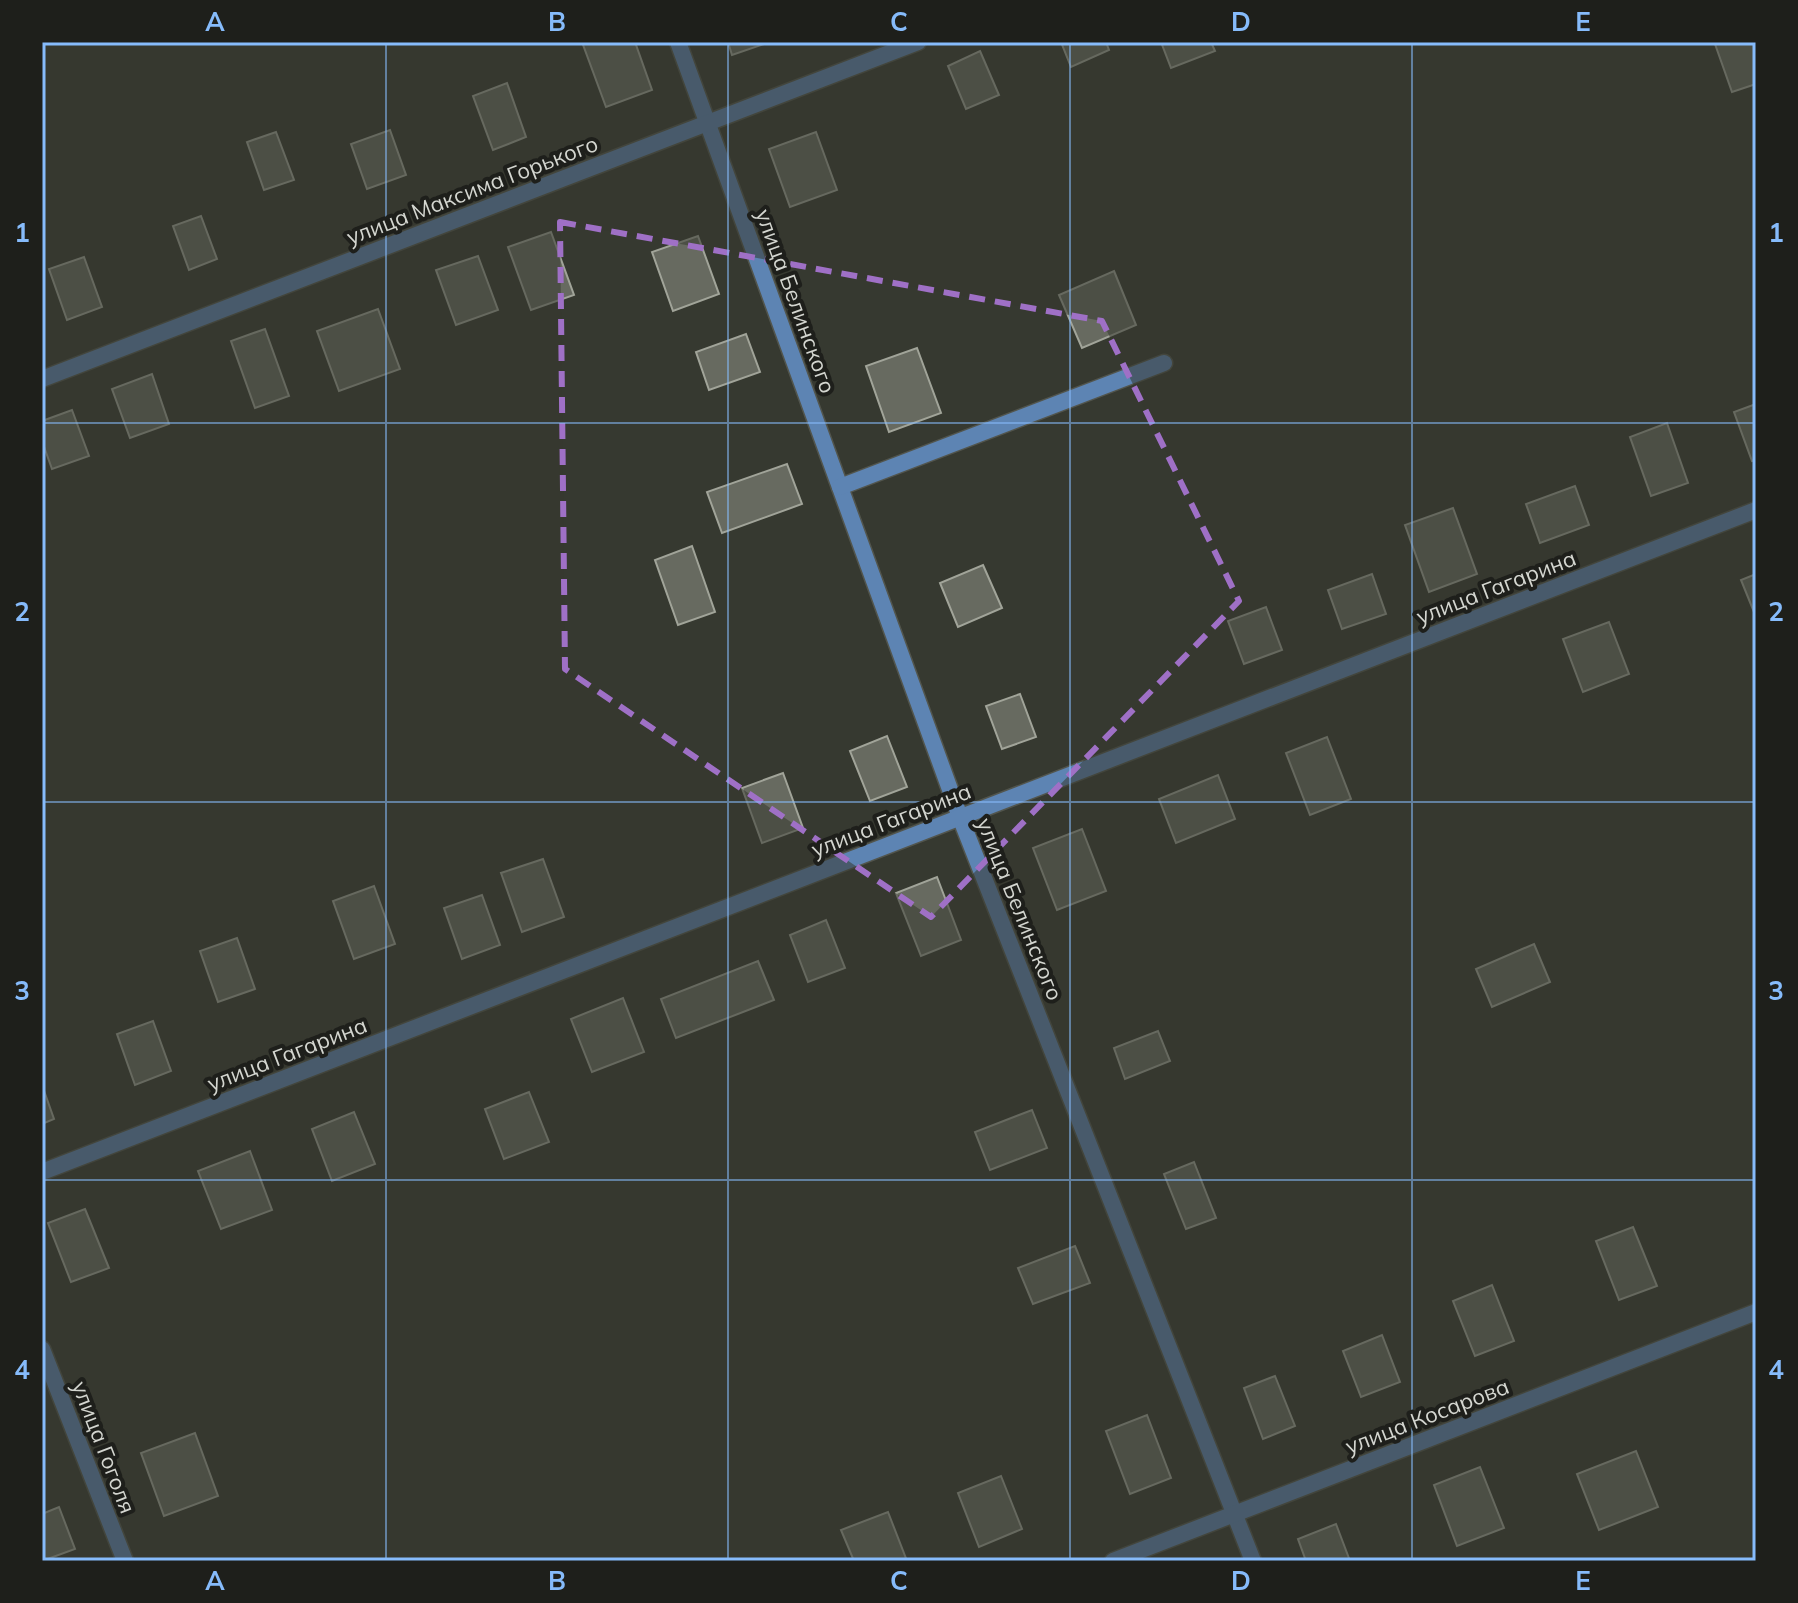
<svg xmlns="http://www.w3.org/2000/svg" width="1798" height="1603" font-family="Mulish,sans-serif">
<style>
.building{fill:#676a60;stroke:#a1a499;stroke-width:2}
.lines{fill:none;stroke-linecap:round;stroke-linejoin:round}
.service-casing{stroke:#52554d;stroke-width:19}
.minor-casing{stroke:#52554d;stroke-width:19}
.service{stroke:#5d84b3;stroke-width:16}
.minor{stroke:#5d84b3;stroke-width:16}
.marked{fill:none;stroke:#9f70c6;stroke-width:6;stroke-dasharray:16 10;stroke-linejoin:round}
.grid{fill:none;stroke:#86bbfb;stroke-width:2;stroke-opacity:0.55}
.labels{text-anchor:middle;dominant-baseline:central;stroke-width:8;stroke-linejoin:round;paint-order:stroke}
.street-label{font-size:22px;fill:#d4d6d0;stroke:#1e1f1b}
.neatline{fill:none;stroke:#86bbfb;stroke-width:3}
.grid-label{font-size:26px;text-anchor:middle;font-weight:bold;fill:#86bbfb}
</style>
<rect width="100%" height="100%" fill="#363930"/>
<g class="building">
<path d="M582,42H635L652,90L606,107Z"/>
<path d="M728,42H770L732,55Z"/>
<path d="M1061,42H1106L1109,50L1071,67Z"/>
<path d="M1161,42H1211L1215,51L1171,68Z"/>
<path d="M1719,42H1756V84L1732,92L1715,44Z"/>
<path d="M980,51L999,95L966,109L948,66Z"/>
<path d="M507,83L526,137L493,150L473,96Z"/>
<path d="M390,130L406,175L367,189L351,144Z"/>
<path d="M276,132L294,180L264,190L247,142Z"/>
<path d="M816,132L837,190L790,207L769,149Z"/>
<path d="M201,216L217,259L189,270L173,226Z"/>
<path d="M551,232L574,295L531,310L508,247Z"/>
<path d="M698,236L719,294L673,311L652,252Z"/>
<path d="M478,256L498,310L456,325L436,270Z"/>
<path d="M84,257L102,307L67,320L49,269Z"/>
<path d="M1114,271L1136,325L1082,348L1059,295Z"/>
<path d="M378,309L400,369L339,391L317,331Z"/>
<path d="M265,329L289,396L255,408L231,341Z"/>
<path d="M746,334L760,372L709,390L696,352Z"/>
<path d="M917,348L941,413L889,432L866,366Z"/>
<path d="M152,374L169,424L130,438L112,389Z"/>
<path d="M1756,404V460L1752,461L1734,412Z"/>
<path d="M72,410L89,456L52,469L42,441V421Z"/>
<path d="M1667,423L1688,483L1651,496L1630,437Z"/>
<path d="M787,464L802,504L722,533L707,492Z"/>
<path d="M1575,486L1589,525L1540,543L1526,504Z"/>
<path d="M1453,508L1477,574L1429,592L1405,525Z"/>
<path d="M692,546L715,612L678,625L655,560Z"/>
<path d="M983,565L1002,608L958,627L940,583Z"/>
<path d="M1372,574L1386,614L1342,629L1328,590Z"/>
<path d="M1756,574V617L1741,580Z"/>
<path d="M1266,607L1282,650L1244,664L1228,621Z"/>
<path d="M1609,622L1629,674L1583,692L1563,639Z"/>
<path d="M1020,694L1036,737L1002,749L986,706Z"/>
<path d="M887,736L907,787L870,801L850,751Z"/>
<path d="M1327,737L1351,799L1310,815L1286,753Z"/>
<path d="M783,773L803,828L762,843L742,788Z"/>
<path d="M1218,775L1235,819L1176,843L1159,799Z"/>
<path d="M1082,829L1106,891L1057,910L1033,848Z"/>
<path d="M543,859L564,917L522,932L501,873Z"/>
<path d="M937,877L961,940L921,956L896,893Z"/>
<path d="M374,886L395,944L354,959L333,901Z"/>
<path d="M482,895L500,945L462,959L444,908Z"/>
<path d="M826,920L845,968L808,982L790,935Z"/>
<path d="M237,938L255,989L218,1002L200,951Z"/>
<path d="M1534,944L1550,982L1492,1007L1476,969Z"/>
<path d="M758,961L774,1000L676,1038L661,999Z"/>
<path d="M623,998L644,1052L592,1072L571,1019Z"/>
<path d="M153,1021L171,1071L135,1085L117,1034Z"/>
<path d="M1158,1031L1170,1061L1125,1079L1114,1048Z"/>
<path d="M42,1085L54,1119L42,1124Z"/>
<path d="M529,1092L549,1142L504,1159L485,1109Z"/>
<path d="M1032,1110L1047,1148L990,1170L975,1132Z"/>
<path d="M354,1112L375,1164L332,1181L312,1129Z"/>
<path d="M250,1151L272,1210L221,1229L198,1171Z"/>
<path d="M1194,1162L1216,1218L1186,1229L1164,1174Z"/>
<path d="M85,1209L109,1268L71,1282L48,1223Z"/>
<path d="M1633,1227L1657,1286L1619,1300L1596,1241Z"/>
<path d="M1075,1246L1090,1283L1033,1304L1018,1268Z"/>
<path d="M1492,1285L1514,1341L1475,1356L1453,1301Z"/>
<path d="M1382,1335L1400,1382L1361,1397L1343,1351Z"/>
<path d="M1275,1376L1295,1426L1263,1439L1244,1388Z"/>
<path d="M1147,1415L1171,1478L1130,1494L1106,1431Z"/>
<path d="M195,1433L218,1496L164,1516L141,1453Z"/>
<path d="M1636,1451L1658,1507L1599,1530L1577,1474Z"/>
<path d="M1480,1467L1504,1528L1457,1546L1434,1485Z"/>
<path d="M1001,1476L1022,1529L979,1547L958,1493Z"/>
<path d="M59,1507L75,1549L42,1561V1514Z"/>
<path d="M888,1512L907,1561H854L841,1530Z"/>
<path d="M1336,1524L1350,1561H1306L1298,1539Z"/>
</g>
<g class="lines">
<g class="service-casing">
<g id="service">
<path d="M678,42L960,817L1253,1561"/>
<path d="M840,487L1164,363"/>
</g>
</g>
<g class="minor-casing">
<g id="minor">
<path d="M42,379L918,42"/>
<path d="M42,1172L1756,510"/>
<path d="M42,1349L125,1561"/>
<path d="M1113,1561L1756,1312"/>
</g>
</g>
<use href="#service" class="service"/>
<use href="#minor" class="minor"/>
</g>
<path d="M0 0H1798V1603H0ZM560,222L1102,321L1239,601L931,917L565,669Z" fill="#363930" fill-opacity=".55" fill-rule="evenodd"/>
<path class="marked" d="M560,222L1102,321L1239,601L931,917L565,669Z"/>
<path class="grid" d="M386,42V1561M728,42V1561M1070,42V1561M1412,42V1561M42,423H1756M42,802H1756M42,1180H1756"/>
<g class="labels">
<g class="street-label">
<text transform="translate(472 190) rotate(-21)">улица Максима Горького</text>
<text transform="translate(796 301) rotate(70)">улица Белинского</text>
<text transform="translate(1496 587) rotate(-21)">улица Гагарина</text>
<text transform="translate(891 820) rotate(-21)">улица Гагарина</text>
<text transform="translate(1020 909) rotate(68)">улица Белинского</text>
<text transform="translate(287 1054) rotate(-21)">улица Гагарина</text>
<text transform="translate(1427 1416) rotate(-21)">улица Косарова</text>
<text transform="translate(104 1447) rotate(69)">улица Гоголя</text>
</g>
</g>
<rect width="1798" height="1603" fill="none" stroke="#1e1f1b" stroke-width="88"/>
<rect x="44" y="44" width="1710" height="1515" class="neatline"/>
<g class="grid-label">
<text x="215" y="31">A</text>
<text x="557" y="31">B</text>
<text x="899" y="31">C</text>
<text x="1241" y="31">D</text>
<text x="1583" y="31">E</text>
<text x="22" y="242">1</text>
<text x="1776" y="242">1</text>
<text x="22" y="621">2</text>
<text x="1776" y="621">2</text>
<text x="22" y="1000">3</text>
<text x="1776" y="1000">3</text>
<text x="22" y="1379">4</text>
<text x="1776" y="1379">4</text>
<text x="215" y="1590">A</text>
<text x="557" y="1590">B</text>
<text x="899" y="1590">C</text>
<text x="1241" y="1590">D</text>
<text x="1583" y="1590">E</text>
</g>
</svg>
